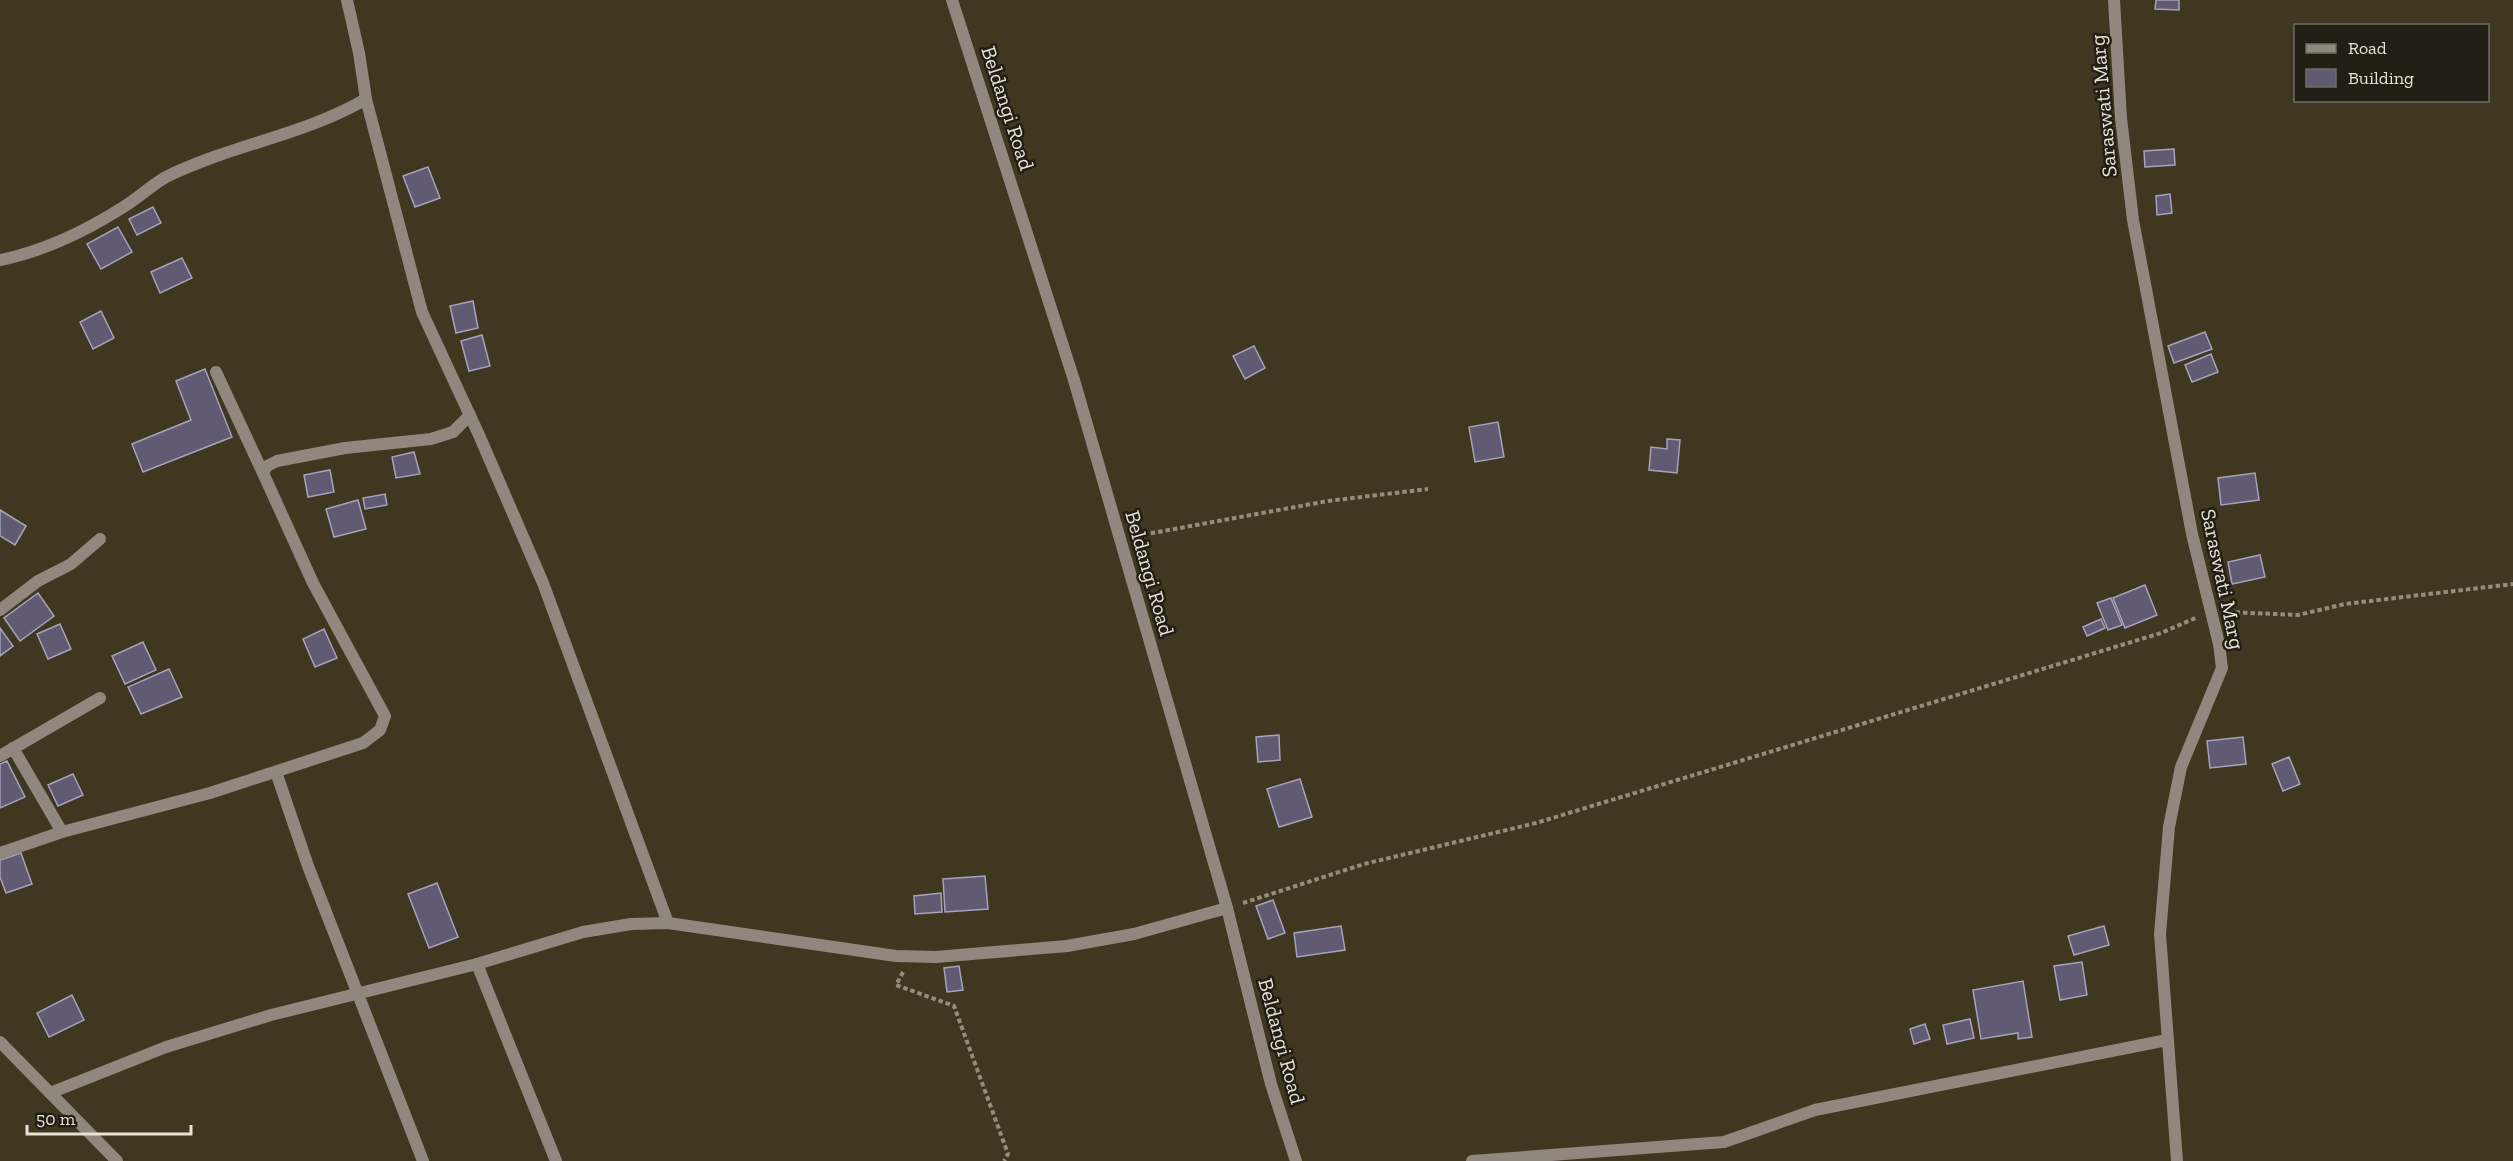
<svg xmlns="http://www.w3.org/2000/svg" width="2513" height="1161" font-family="'Zilla Slab',serif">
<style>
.building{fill:#605b73;stroke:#a7a2bc;stroke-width:1.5}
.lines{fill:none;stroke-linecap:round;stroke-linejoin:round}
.path{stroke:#948d7b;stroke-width:4;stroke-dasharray:4.5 3;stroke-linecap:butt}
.service{stroke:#90877e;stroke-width:12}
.minor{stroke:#90877e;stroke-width:12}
.tertiary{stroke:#90877e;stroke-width:12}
.labels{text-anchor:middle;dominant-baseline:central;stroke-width:5;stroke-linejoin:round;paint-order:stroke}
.street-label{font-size:21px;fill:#e7e2d4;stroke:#231e15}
</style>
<rect width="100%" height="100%" fill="#403720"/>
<g class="building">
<path d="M2156,0H2179V10L2155,9Z"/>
<path d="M2174,149L2175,165L2145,167L2144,151Z"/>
<path d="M428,167L440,198L415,207L403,176Z"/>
<path d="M2170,194L2172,213L2157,215L2156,196Z"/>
<path d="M153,207L161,223L137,235L129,219Z"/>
<path d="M118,227L132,252L101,269L87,244Z"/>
<path d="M182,258L192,278L160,293L151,272Z"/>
<path d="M473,301L478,328L456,333L450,306Z"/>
<path d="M101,311L114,338L93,349L80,322Z"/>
<path d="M2205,332L2212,349L2174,363L2168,346Z"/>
<path d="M482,335L490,366L469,371L461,341Z"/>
<path d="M1254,346L1265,368L1245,379L1233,356Z"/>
<path d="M2211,354L2218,372L2192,382L2185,365Z"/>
<path d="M205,369L232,437L143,472L132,444L191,420L176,381Z"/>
<path d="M1498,422L1504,457L1475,462L1469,427Z"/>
<path d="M1667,439L1680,440L1677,473L1649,470L1651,447L1667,449Z"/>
<path d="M414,452L420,474L396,478L392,457Z"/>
<path d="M330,470L334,492L308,497L304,475Z"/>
<path d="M2255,473L2259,500L2221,505L2218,478Z"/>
<path d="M385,494L387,505L365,509L363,498Z"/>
<path d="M358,500L366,529L334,537L326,509Z"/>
<path d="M0,510L26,526L15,545L0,536Z"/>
<path d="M2260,555L2265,577L2232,584L2228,562Z"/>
<path d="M2145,585L2157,615L2125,628L2113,598Z"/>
<path d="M38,593L54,616L20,641L4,618Z"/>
<path d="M2111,598L2122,625L2108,630L2097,603Z"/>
<path d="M2101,619L2105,628L2087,636L2083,627Z"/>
<path d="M60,624L71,649L48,659L37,634Z"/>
<path d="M0,628L13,646L0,656Z"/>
<path d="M324,629L337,658L315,667L303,639Z"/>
<path d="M143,642L156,670L125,684L112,656Z"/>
<path d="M169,669L182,697L141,714L128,687Z"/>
<path d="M1279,735L1280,760L1258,762L1256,737Z"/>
<path d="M2243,737L2246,764L2210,768L2207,741Z"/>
<path d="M2289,757L2300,784L2283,791L2272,764Z"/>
<path d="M7,761L25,797L0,808V764Z"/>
<path d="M73,774L83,795L58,806L48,785Z"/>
<path d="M1300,779L1312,817L1279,827L1267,789Z"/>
<path d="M21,853L32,884L6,893L0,877V860Z"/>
<path d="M985,876L988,909L945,912L943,879Z"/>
<path d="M437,883L458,937L429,948L408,894Z"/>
<path d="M941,893L942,912L915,914L914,896Z"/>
<path d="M1273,900L1285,933L1268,939L1256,906Z"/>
<path d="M1341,926L1345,950L1297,957L1294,933Z"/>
<path d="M2104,926L2109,945L2074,955L2068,936Z"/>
<path d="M2082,962L2087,995L2060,1000L2054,966Z"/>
<path d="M959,966L963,990L947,992L944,968Z"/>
<path d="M2023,981L2032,1037L2018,1039V1033L1981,1039L1973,990Z"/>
<path d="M72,995L84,1020L49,1037L37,1013Z"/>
<path d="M1970,1019L1974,1038L1947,1044L1943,1025Z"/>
<path d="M1925,1024L1930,1039L1914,1044L1910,1029Z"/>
</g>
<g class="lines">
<g class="path">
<path d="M1136,536L1328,501L1428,489"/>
<path d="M2228,612L2298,615L2345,604L2513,584"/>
<path d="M1243,903L1364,864L1536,823L2161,633L2198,617"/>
<path d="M903,972L896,985L954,1006L1008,1154L1004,1161"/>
</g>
<g class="service">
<path d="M0,260C45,251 86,231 125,206C139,197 152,185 166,177C230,145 305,135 366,99"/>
<path d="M216,372L263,473"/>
</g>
<g class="minor">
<path d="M347,0L359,53L366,99L422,312L479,435L543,583L668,923"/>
<path d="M952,0L1074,380L1227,908L1271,1084L1296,1161"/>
<path d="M2114,0L2121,118L2133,220L2192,534L2219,644L2222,668L2181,767L2169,827L2160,934L2177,1161"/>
<path d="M0,610L38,581L71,564L100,539"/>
<path d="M0,756L100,698"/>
<path d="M276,772L308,866L423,1161"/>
<path d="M62,832L210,793L363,743L380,730L385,716L313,583L263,473L267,466L277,461L345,448L431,439L453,432L470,415"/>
<path d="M0,853L62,832L13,748"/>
<path d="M477,964L556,1161"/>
<path d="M50,1093L166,1047L271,1015L477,964L583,932L631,924L668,923L896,956L936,957L1067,946L1134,934L1227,908"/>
<path d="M1472,1161L1724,1142L1815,1110L2167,1040"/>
</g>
<path class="tertiary" d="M0,1042L117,1161"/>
</g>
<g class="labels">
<g class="street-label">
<text transform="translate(2103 106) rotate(-95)">Saraswati Marg</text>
<text transform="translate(1008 108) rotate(72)">Beldangi Road</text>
<text transform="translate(1150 573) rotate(74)">Beldangi Road</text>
<text transform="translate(2223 579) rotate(78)">Saraswati Marg</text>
<text transform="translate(1282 1041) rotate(75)">Beldangi Road</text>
</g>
</g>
<rect x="2294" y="24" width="195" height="78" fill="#231e15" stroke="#716c61" stroke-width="1.5"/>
<rect x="2306" y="44" width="30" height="9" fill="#90877e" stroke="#716c61" stroke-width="1.5"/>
<text x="2348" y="54" font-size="18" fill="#e7e2d4">Road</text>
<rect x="2306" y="69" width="30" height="18" fill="#605b73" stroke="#716c61" stroke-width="1.5"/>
<text x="2348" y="84" font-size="18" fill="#e7e2d4">Building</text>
<path d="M27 1125v9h164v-9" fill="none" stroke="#e7e2d4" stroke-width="3"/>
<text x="36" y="1125" font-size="18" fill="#e7e2d4" stroke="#231e15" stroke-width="4.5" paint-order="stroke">50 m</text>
</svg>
